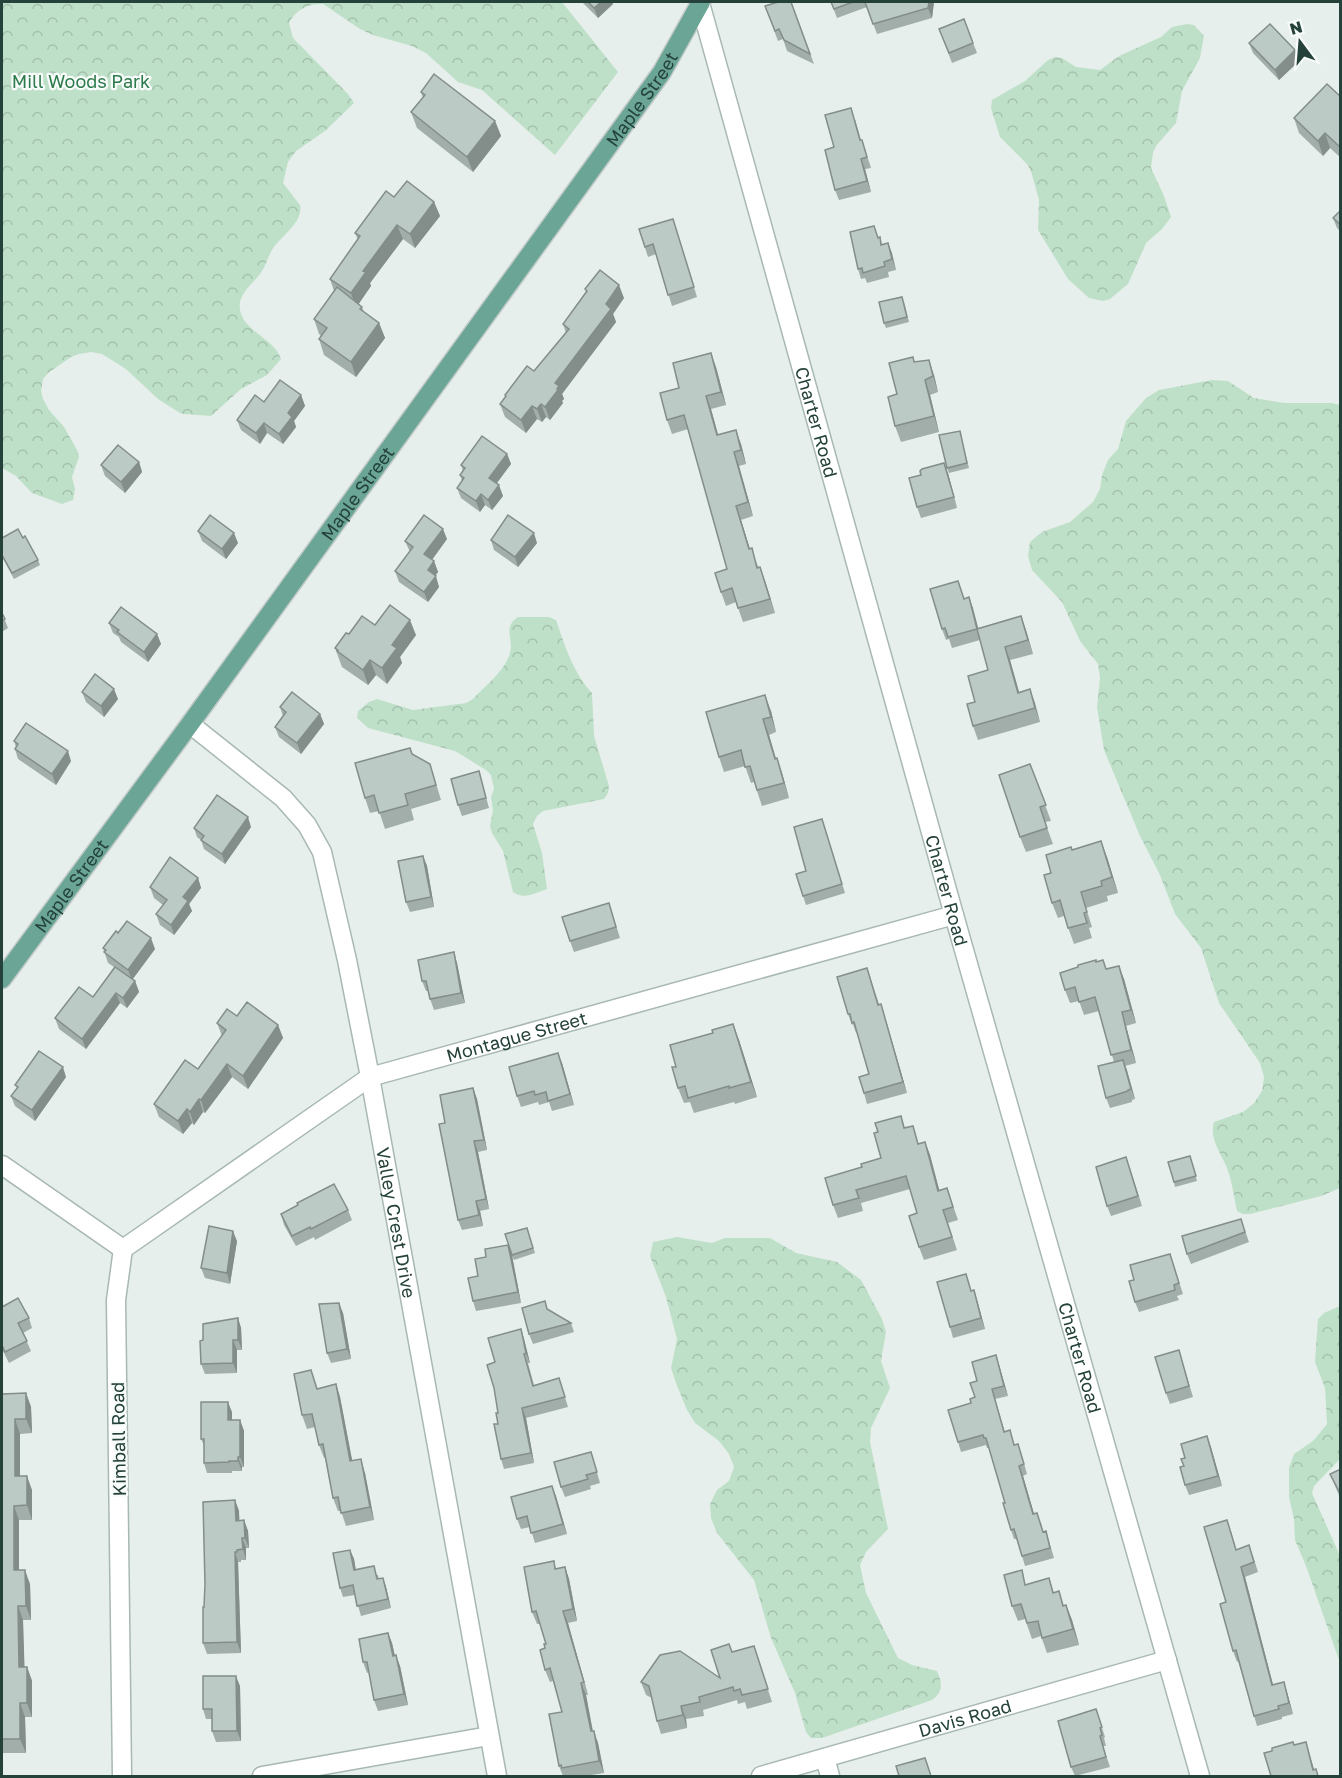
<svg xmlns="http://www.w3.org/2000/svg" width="1342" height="1778" font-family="'Golos Text',sans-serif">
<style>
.forest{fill:url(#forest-crowns)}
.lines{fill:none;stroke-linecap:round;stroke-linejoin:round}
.minor-casing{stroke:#a8b8b2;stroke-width:21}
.major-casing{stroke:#c2cac8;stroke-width:21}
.minor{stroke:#fff;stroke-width:18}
.major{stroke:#6aa596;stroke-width:18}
.wall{fill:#a1aea9}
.shaded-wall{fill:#838d89}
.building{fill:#bbcac4;stroke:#838d89;stroke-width:1.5}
.labels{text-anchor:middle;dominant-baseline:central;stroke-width:4.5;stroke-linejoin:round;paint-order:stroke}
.park-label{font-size:18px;fill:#2d7a4b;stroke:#f7fbf9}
.street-label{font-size:18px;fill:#24423a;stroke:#f7fbf9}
</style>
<defs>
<pattern id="forest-crowns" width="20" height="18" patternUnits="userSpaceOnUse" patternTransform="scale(1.5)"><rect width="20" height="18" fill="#bfe0c8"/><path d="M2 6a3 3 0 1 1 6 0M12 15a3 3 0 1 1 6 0" fill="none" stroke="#a4c1ad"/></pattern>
</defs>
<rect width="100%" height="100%" fill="#e6efeb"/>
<g class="forest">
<path d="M2,2H562L618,72L555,155L482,90L458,82L426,53L412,46L373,35L360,29L323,4C309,3 295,10 289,23L293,38L348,94L354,103L325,131L296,151L288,162L283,183L300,205C304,222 280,237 272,250C268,257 266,265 262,271C255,283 237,293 240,310C244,332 274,338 281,359L267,375L241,389L211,416L184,414L180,413L158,399L126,369L102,354L91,352L79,354L71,357L48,373L43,379L41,391L43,399L49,410L64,427L77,450L79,457L72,477L75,489L73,500L62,504L32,493L16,476L2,468Z"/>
<path d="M1187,24L1194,25L1204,36L1200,58L1182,91L1176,123L1156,146L1153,153L1151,168L1164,196L1171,217L1162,229L1146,243L1128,284L1110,299L1103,301L1089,298L1068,279L1038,230L1039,200L1031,171L1027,164L1000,137L991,108L992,100L1025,81L1048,60L1055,57L1062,58L1076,67L1100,70L1119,56L1161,37L1172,27Z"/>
<path d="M1212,380L1228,381L1254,398L1284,403H1332L1340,405V1188L1321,1196L1250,1214H1243L1237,1211C1234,1197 1232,1181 1227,1168C1221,1153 1209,1139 1214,1122L1243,1112L1254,1103L1262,1091L1264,1077L1260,1063L1219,1003L1201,948L1175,914L1160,875L1140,836L1104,750L1097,707L1100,678L1098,664L1080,641L1062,602L1032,570L1028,556L1030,542L1042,532L1070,522L1093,502L1100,489L1102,475L1108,460L1118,449L1126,421L1146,398L1159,390Z"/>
<path d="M518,617H549L556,620C565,646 573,672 592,693L594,736L609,786L608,793L604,799L543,811L537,816L533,824L542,853L547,889C535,893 524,900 513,892L503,851L492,833L490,826L493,811L491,797L494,789L491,775L486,770L455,751L368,728L357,718L358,711L369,702L377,699L413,710L466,703L473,699C485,686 505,671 510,653C514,638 502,628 518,617Z"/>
<path d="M677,1237L712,1243L725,1238H770L796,1253L837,1262L861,1280L882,1319L886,1332L881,1361L890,1388L871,1428L870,1442L888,1529L866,1552L860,1565L866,1593L898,1658L912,1665L937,1671C942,1682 944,1692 932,1700L822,1738H811L806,1732L795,1693L771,1638L754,1580L717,1533L711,1518L710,1504L717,1490L729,1481L734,1467L729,1454L719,1441L695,1423L687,1410L676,1383L671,1368L677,1339L666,1297L650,1256L653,1242Z"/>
<path d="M1340,1306V1459L1314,1486L1312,1493L1340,1556V1663L1306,1566L1295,1540L1294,1519L1289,1497V1468L1294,1454L1313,1441L1327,1424L1325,1388L1315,1362L1318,1319L1324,1313Z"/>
</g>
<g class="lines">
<g class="minor-casing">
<g id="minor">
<path id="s1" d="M700,3L954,915L1200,1776"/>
<path id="s2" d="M190,724L283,798L307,825L322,852L347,960L370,1077L497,1776"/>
<path d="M2,1165L123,1249"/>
<path id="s3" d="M123,1249L370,1077L954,915"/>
<path d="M825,1758L830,1776"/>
<path d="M122,1776L116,1300L123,1249"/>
<path d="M262,1776L489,1736"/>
<path id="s4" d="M761,1776L1167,1660"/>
</g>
</g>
<g class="major-casing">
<g id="major">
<path id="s5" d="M2,979L190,724L662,72L701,2"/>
</g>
</g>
<use href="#minor" class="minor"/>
<use href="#major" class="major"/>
</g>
<g class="wall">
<path d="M582,2H612L613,4L598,18Z"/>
<path d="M791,2L814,64L787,51L783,39L778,41L765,6Z"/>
<path d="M831,2H934L932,18L877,34L867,7L837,18Z"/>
<path d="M964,19L977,53L952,63L939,29Z"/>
<path d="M1249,43L1295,50L1299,61L1279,80L1253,53Z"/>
<path d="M421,92L495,121L501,136L473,172L417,128L411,112L423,98Z"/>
<path d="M1341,97V158L1330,148L1323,156L1299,133L1294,118Z"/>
<path d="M855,119L861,140H862L871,168L865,169L871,192L839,200L835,190L834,147Z"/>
<path d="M394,197L434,202L440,216L415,248L403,239L370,283L371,286L358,304L362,307L364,312L379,323L385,338L356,377L324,355L319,339L321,336L319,334L314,319L334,291L330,279L358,240L355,233Z"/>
<path d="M1341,210V232L1337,228L1333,218Z"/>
<path d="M639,229H676L697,297L672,306L656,254L648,257Z"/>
<path d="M880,237L882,244L888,243L896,270L888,272L889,277L867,283L865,278L861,279L858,269Z"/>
<path d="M585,289L624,298L613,314L616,322L562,394L564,399L562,401L563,403L550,420L546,417L542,422L537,419L526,433L505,417L500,404L506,397L505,395L534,371L566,333L563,324L586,292Z"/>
<path d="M904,302L909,322L886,328L884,323Z"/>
<path d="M913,357L915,362L934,375L938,392L930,395L939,432L901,442L895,426L897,394Z"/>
<path d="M716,367L726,405L711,409L718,435L741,444L746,464L739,466L753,516L741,520L750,549L765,581L775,613L743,622L736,602L726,606L721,592L727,569L688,429L672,434L667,420L679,388Z"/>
<path d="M301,395L305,406L294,421L296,427L283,444L267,433L260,444L241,430L237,420L264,402Z"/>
<path d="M961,437L969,468L949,473L947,468Z"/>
<path d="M507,454L511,464L497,483L503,496L492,510L485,505L480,512L461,498L457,488L462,481L460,475L463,471L461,465Z"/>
<path d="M139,462L142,472L125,493L105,476L101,465Z"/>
<path d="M948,473L957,508L921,518L917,507Z"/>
<path d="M198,531L238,543L226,559L202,541Z"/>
<path d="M2,538H23L38,560L40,565L14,579L2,557Z"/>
<path d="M447,539L432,560L434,561L438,572L435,576L439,587L428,602L399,582L395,571L410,552L405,541Z"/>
<path d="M491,540L537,543L518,567L494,550Z"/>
<path d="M958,581L964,599L969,597L978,628L1021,616L1033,654L1010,660L1019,692L1030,689L1040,722L978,740L973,726L975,702L988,670L980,640L952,648L949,639L946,640L942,629Z"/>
<path d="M2,613L8,628L2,632Z"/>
<path d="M109,623L157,634L161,644L148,662L121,642L119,637L113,633Z"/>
<path d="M375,625L416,635L400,657L402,663L387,684L376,675L368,685L342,667L335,648L349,634Z"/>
<path d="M82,692L118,699L104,717L86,702Z"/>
<path d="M280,707L320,714L324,724L301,754L279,737L275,727L283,716Z"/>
<path d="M771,711L776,732L769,735L776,758H777L782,773L789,798L762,806L754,782L751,783L745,766L724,772L719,757Z"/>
<path d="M14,741L71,761L56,785L18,759L15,749L16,747Z"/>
<path d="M413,755L435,780L441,800L411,809L414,820L385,829L379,811L370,813L365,798Z"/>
<path d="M1030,764L1051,821L1045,822L1053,844L1026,852L1020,837Z"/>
<path d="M479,771L489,808L462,816L458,805Z"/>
<path d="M822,819L845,893L806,905L803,896L806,871Z"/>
<path d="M251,827L225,864L204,849L201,840L197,837L194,828Z"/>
<path d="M1072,850L1107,857L1118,893L1107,896L1108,901L1086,908L1092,927L1089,928L1092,938L1074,944L1064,916L1058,918L1052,903L1051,873Z"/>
<path d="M423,856L427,866L434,907L410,912L406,902Z"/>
<path d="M198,878L201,888L189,904L192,911L174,935L160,925L156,914L163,905L154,898L150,887Z"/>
<path d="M609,903L620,938L574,952L570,941Z"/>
<path d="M118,933L155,949L132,980L135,981L139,992L127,1008L120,1003L86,1049L59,1029L55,1018L93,997L114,967L108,963L103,948Z"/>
<path d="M1103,960L1106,969L1124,979L1136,1023L1126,1026L1136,1063L1125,1066L1135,1099L1132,1100V1102L1110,1108L1106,1098L1114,1062L1099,1011L1084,1015L1079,1001L1070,1003L1065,990L1078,967Z"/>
<path d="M457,963L465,1003L434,1010L430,999L428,991H426L422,981Z"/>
<path d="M867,968L879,1004L884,1014L907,1093L867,1104L864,1093L869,1074L857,1033H856L853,1024L852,1025L848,1014Z"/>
<path d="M237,1016L278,1025L283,1038L248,1089L232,1077L205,1113L203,1112L194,1125L192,1123L183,1134L159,1117L154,1104L198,1069L222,1036L217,1023Z"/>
<path d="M739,1040L757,1097L735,1104L734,1102L694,1113L690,1102L684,1103L678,1088Z"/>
<path d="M562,1063L574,1105L552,1111L549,1102L539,1105L538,1102L521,1107L517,1096Z"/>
<path d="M66,1077L35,1121L15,1106L11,1096L17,1088L15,1085Z"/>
<path d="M473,1088L477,1099L487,1150L478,1152L489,1209L480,1211L483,1226L462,1230L458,1220L445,1123Z"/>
<path d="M901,1116L905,1128L919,1144L925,1142L930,1155L939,1190L947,1188L958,1220L948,1223L957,1250L924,1260L919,1247L917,1213L910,1189L861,1203L863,1211L838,1218L833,1205L862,1167L881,1158L878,1132Z"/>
<path d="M1190,1156L1197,1181L1175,1187L1174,1182Z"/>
<path d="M1130,1168L1142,1206L1111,1216L1107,1206Z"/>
<path d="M348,1210L352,1220L315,1240L314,1237L296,1246L284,1225L281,1214Z"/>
<path d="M1241,1219L1249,1242L1191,1264L1187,1254Z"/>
<path d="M527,1228L535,1253L514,1260L512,1256L521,1303L476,1311L473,1301L478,1276L486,1257L508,1245Z"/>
<path d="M237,1241L230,1284L205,1278L201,1268Z"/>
<path d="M1170,1254L1183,1294L1177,1296L1179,1300L1139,1312L1135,1302L1134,1280Z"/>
<path d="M977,1300L985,1329L953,1338L950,1327Z"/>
<path d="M2,1307L29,1318L32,1328L23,1333L31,1351L9,1363L2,1349Z"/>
<path d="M548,1309L571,1323L574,1332L533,1344L529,1334Z"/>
<path d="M343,1313L351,1359L331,1363L327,1353Z"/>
<path d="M238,1318L241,1328L242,1350H237V1373L205,1374L201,1364L203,1340Z"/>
<path d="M521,1329L524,1339L530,1363H528L534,1385L559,1378L568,1407L526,1418L534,1463L504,1469L501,1459L498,1424V1413L494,1388L495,1362Z"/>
<path d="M1182,1360L1193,1397L1170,1404L1166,1393Z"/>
<path d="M999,1365L1008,1396L995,1399L1005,1432L1021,1453L1027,1474L1023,1476L1034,1514L1041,1523L1043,1532L1046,1531L1054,1558L1025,1566L1017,1539H1014L1011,1530L1005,1503L989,1448H987L986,1445L961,1452L958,1442L971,1403Z"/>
<path d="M336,1384L340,1397L352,1461L365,1473L374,1520L346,1526L341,1511H338L333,1498L325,1458H324L319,1445L315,1427L307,1429L302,1415L317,1389Z"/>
<path d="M26,1393L31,1407L32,1433L20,1434V1476L32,1490V1520H19V1570L30,1584L31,1620H23L24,1667H27L32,1681V1717H25L26,1753H2V1394Z"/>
<path d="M232,1412V1420H240L244,1431V1467H242V1471H232V1473H207L204,1463V1445L201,1439Z"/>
<path d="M1207,1436L1222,1486L1189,1495L1185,1485L1184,1466L1185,1458Z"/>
<path d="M591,1452L600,1483L590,1486L591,1489L565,1497L561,1487Z"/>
<path d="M1341,1469V1500L1330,1474Z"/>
<path d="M552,1486L567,1534L535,1543L530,1527L521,1529L517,1519Z"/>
<path d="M235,1500L239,1511V1521L244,1520L248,1531L249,1548H246V1560H241V1562H238L241,1653L207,1654L203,1643L204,1607Z"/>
<path d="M1231,1531L1236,1549L1253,1556L1258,1572L1245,1577L1273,1685L1284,1682L1293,1714L1282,1717V1719L1257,1726L1238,1661L1237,1662L1233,1651L1226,1602Z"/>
<path d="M350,1550L354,1559L356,1570L378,1575L379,1579L383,1578L386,1587L391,1608L361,1616L355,1595L343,1597L340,1588Z"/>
<path d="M554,1561L556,1569L565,1567L569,1579L577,1621L568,1623L588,1695H586L593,1731L598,1743L604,1773L585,1776H563L559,1766L562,1712L553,1681L550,1682L545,1670L546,1644L540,1624H537L532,1612Z"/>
<path d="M1049,1578L1054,1593L1059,1591L1064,1606L1066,1605L1072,1620L1079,1645L1047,1653L1041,1636L1032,1639L1025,1619L1018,1621L1012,1606L1027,1584Z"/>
<path d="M388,1633L392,1643L395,1656L400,1666L408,1705L378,1711L374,1700L369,1672L367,1673L363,1662Z"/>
<path d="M732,1652L758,1659L772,1702L747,1709L745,1702L738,1704L737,1700L703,1710L704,1716L686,1719L687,1728L661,1734L657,1721L652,1698L646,1695L641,1682L720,1678Z"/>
<path d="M240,1686L241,1741L216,1742L212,1731V1719H206L203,1709Z"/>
<path d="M1096,1709L1105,1737L1104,1738L1106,1746H1103L1110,1767L1075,1776L1071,1767Z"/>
</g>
<g class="shaded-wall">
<path d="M601,2H612L613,4L598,18L594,8Z"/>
<path d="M929,2H934L932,18L928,8Z"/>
<path d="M1295,50L1299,61L1279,80L1275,70Z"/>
<path d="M495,121L501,136L473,172L467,157Z"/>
<path d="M1325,133L1330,148L1323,156L1318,141Z"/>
<path d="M861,159L865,169L871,192L867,181Z"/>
<path d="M434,202L440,216L415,248L410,234Z"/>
<path d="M397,225L403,239L370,283L371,286L356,308L351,293L363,271Z"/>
<path d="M888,243L892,253L896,270L892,259Z"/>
<path d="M619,285L624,298L613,314L616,322L562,394L564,399L562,401L563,403L550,420L545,407L555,383Z"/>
<path d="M379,323L385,338L356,377L351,362Z"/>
<path d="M711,353L716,367L726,405L721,392Z"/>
<path d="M929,360L934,375L938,392L933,376Z"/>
<path d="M925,380L930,395L939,432L934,416Z"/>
<path d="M301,395L305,406L294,421L296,427L283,444L279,434L288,413Z"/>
<path d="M706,396L711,409L722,449L717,435Z"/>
<path d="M541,404L546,417L542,422L537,409Z"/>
<path d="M532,406L537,419L526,433L521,420Z"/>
<path d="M264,423L267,433L260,444L256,433Z"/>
<path d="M736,430L741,444L746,464L741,450Z"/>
<path d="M734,452L739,466L753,516L748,502Z"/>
<path d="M507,454L511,464L493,488L489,478Z"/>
<path d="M139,462L142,472L125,493L121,482Z"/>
<path d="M944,463L948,473L957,508L954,497Z"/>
<path d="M499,485L503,496L492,510L488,500Z"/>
<path d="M481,494L485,505L480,512L476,501Z"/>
<path d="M736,506L741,520L754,563L749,549Z"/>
<path d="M443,529L447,539L428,565L424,554Z"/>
<path d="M234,533L238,543L226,559L222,549Z"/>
<path d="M534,533L537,543L518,567L515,557Z"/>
<path d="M434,561L438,572L431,581L428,570Z"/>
<path d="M760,567L765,581L775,613L770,599Z"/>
<path d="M436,576L439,587L428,602L424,592Z"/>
<path d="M969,597L973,608L981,639L977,629Z"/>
<path d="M1021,616L1026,630L1033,654L1028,640Z"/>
<path d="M410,620L416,635L400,657L402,663L387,684L382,668L392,645Z"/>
<path d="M157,634L161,644L148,662L144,652Z"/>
<path d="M1005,647L1010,660L1023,706L1018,693Z"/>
<path d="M370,660L376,675L368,685L363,670Z"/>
<path d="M114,689L118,699L104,717L101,706Z"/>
<path d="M1030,689L1035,703L1040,722L1035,708Z"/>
<path d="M765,695L771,711L776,732L771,717Z"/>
<path d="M320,714L324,724L301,754L297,743Z"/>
<path d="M763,719L769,735L780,774L775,759Z"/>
<path d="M68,751L71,761L56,785L52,774Z"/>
<path d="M777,758L782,773L789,798L784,783Z"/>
<path d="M248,817L251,827L225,864L222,854Z"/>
<path d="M1101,841L1107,857L1118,893L1112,877Z"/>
<path d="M423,856L427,866L434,907L431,897Z"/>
<path d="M198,878L201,888L189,904L192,911L174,935L171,925L183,897Z"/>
<path d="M151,938L155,949L132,980L128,970Z"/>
<path d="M454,952L457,963L465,1003L461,993Z"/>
<path d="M1119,966L1124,979L1136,1023L1131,1010Z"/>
<path d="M135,981L139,992L127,1008L123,998Z"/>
<path d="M116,993L120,1003L86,1049L82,1039Z"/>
<path d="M881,1004L884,1014L907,1093L903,1082Z"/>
<path d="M1122,1012L1126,1026L1136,1063L1131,1050Z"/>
<path d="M733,1024L739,1040L757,1097L751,1082Z"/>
<path d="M278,1025L283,1038L248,1089L243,1076Z"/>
<path d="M558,1053L562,1063L574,1105L570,1094Z"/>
<path d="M1123,1060L1127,1070L1135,1099L1131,1089Z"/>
<path d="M227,1064L232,1077L205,1113L201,1100Z"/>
<path d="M63,1067L66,1077L35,1121L32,1110Z"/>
<path d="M473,1088L477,1099L487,1150L484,1140Z"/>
<path d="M199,1099L203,1112L194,1125L190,1112Z"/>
<path d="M187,1109L192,1123L183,1134L178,1121Z"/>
<path d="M474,1141L478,1152L489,1209L486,1199Z"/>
<path d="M925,1142L930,1155L943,1204L938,1191Z"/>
<path d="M476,1201L480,1211L483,1226L479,1215Z"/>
<path d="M233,1231L237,1241L230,1284L227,1273Z"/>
<path d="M508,1245L512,1255L521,1303L518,1292Z"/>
<path d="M974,1290L977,1300L985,1329L981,1318Z"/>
<path d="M339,1303L343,1313L351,1359L347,1349Z"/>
<path d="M238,1318L241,1328L242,1350L238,1340Z"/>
<path d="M521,1329L524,1339L530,1363L526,1353Z"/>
<path d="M233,1340L237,1350V1373L233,1363Z"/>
<path d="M996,1355L999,1365L1008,1396L1004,1386Z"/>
<path d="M336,1384L340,1397L355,1475L350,1461Z"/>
<path d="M26,1393L31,1407L32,1433L26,1419Z"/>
<path d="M228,1402L232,1412V1431L228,1420Z"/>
<path d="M522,1408L526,1418L534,1463L531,1453Z"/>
<path d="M15,1419L20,1434V1490L15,1476Z"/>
<path d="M240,1420L244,1431V1467L240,1457Z"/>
<path d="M1207,1436L1211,1447L1222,1486L1218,1476Z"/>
<path d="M238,1457L242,1467V1471L238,1461Z"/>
<path d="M361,1459L365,1473L374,1520L370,1507Z"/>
<path d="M1019,1466L1023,1476L1037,1524L1033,1514Z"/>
<path d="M27,1476L32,1490V1520L27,1505Z"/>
<path d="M552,1486L556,1496L567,1534L563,1524Z"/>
<path d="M235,1500L239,1511L240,1531L236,1521Z"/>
<path d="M14,1506L19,1520V1585L14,1570Z"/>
<path d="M244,1520L248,1531L249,1548L245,1538Z"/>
<path d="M242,1538L246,1548V1560L243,1549Z"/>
<path d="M350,1550L354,1559L357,1579L354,1570Z"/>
<path d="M235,1552L238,1562L241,1653L237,1642Z"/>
<path d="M565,1567L569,1579L577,1621L573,1609Z"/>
<path d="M1241,1567L1245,1577L1276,1696L1272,1685Z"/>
<path d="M25,1570L30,1584L31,1620L26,1606Z"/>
<path d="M383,1578L386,1587L391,1608L388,1599Z"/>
<path d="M1066,1605L1072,1620L1079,1645L1073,1629Z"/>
<path d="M18,1606L23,1620L25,1681L19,1667Z"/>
<path d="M563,1611L568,1623L588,1695L584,1682Z"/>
<path d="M388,1633L392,1643L397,1666L393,1656Z"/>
<path d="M396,1655L400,1666L408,1705L404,1694Z"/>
<path d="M27,1667L32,1681V1717L27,1703Z"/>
<path d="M236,1676L240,1686L241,1741L237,1731Z"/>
<path d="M1284,1682L1287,1692L1293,1714L1289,1703Z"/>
<path d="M581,1683L586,1695L595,1744L591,1731Z"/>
<path d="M20,1703L25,1717L26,1753L20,1739Z"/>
<path d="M681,1706L686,1719L687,1728L683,1715Z"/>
<path d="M594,1731L598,1743L604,1773L599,1761Z"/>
<path d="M1306,1742L1309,1752L1316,1776L1313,1770Z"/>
</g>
<g class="building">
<path d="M588,2H601L594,8Z"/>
<path d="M778,2H791L810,54L784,40L779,29L775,31L765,6Z"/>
<path d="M831,2H853L834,9Z"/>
<path d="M865,2H929L928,8L873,24Z"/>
<path d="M964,19L973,43L949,53L939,29Z"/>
<path d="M1270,24L1295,50L1275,70L1249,43Z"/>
<path d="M434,74L495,121L467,157L411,112L425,95L421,92Z"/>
<path d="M1327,84L1341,97V148L1325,133L1318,141L1294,118Z"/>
<path d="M851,108L860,140H862L867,157L861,159L867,181L835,190L825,150L834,147L825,115Z"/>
<path d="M407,181L434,202L410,234L397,225L363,271L366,272L351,293L330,279L360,236L355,233L386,191L394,197Z"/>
<path d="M1341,210V225L1333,218Z"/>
<path d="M673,219L694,287L668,295L653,244L645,247L639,229Z"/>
<path d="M874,226L878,238L880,237L881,245L888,243L892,259L884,262L885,266L863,273L862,268L858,269L850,232Z"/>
<path d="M600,270L619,285L606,304L611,309L555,383L559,386L557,389L558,390L545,407L541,404L537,409L532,406L521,420L500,404L506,396L505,395L527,366L534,371L569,329L563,324L587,291L585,289Z"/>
<path d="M337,287L362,307L360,309L379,323L351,362L319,339L327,328L314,319Z"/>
<path d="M902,297L907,317L884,323L879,302Z"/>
<path d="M711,353L721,392L706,396L717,435L736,430L741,450L734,452L748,502L736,506L749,549L752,548L757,568L760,567L770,599L738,608L732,588L721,592L715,573L727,569L684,415L667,420L660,393L679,388L673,363Z"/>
<path d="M913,357L914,362L929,360L933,376L925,380L934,416L895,426L888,397L897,394L889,363Z"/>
<path d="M280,380L301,395L288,413L292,417L279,434L264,423L256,433L237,420L255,395L264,402Z"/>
<path d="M960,431L967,463L947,468L939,435Z"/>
<path d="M482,436L507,454L489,478L499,485L488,500L481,494L476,501L457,488L464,478L460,475L465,468L461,465Z"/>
<path d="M118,445L139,462L121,482L101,465Z"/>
<path d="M944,463L954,497L917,507L909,478L921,475L920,471L922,469Z"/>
<path d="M210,515L234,533L222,549L198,531Z"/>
<path d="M424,515L443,529L424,554L434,561L428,570L436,576L424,592L395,571L413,547L405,541Z"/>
<path d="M508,515L534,533L515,557L491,540Z"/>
<path d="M18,529L23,538L25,536L38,560L12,573L2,555V538Z"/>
<path d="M958,581L964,599L969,597L977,629L948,637L945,628L942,629L930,589Z"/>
<path d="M390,605L410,620L392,645L397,648L382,668L370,660L363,670L337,651L338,650L335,648L346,633L349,634L362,616L375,625Z"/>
<path d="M121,607L157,634L144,652L117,632L119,630L109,623Z"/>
<path d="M2,613L5,619L2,621Z"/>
<path d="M1021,616L1028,640L1005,647L1018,693L1030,689L1035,708L973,726L967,704L975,702L968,676L988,670L977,629Z"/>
<path d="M95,674L114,689L101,706L82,692Z"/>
<path d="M292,692L320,714L297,743L275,727L286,712L280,707Z"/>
<path d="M765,695L771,717L763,719L775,759L777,758L784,783L757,790L750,766L745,767L741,750L719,757L706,712Z"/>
<path d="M26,723L68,751L52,774L15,749L18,744L14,741Z"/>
<path d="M410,748L412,754L430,764L436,785L405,794L408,805L379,813L374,795L365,798L355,763Z"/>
<path d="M1030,764L1046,805L1040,807L1047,828L1020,837L999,775Z"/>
<path d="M479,771L486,798L458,805L451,779Z"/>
<path d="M217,795L248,817L222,854L201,840L204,836L194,828Z"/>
<path d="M822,819L842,884L803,896L796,874L806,871L794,827Z"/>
<path d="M1101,841L1112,877L1101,881L1102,886L1081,892L1087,912L1084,913L1087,923L1068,928L1060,900L1052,903L1044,875L1051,873L1046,855L1071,847L1072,850Z"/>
<path d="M423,856L431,897L406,902L398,861Z"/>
<path d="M170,857L198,878L183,897L188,901L171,925L156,914L167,900L150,887Z"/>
<path d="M609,903L616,927L570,941L562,917Z"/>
<path d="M127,921L151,938L128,970L104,952L106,950L103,948L116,931L118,933Z"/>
<path d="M454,952L461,993L430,999L426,981H422L418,960Z"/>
<path d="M1096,960V962L1103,960L1106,969L1119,966L1131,1010L1122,1012L1131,1050L1111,1055L1095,997L1079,1002L1075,987L1065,990L1060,973L1078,967V965Z"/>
<path d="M115,967L135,981L123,998L116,993L82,1039L55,1018L79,987L93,997Z"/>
<path d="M867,968L878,1005L881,1004L903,1082L864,1093L859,1077L869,1074L854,1022L852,1023L850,1014H848L837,977Z"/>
<path d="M247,1002L278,1025L243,1076L227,1064L201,1100L199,1099L190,1112L187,1109L178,1121L154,1104L185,1060L198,1069L226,1030L217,1023L227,1009L237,1016Z"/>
<path d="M733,1024L751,1082L729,1088V1086L688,1098L685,1086L678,1088L672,1067H676L670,1045L713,1033L712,1030Z"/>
<path d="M39,1051L63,1067L32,1110L11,1096L18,1087L15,1085Z"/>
<path d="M558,1053L570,1094L548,1101L546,1092L535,1095L534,1091L517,1096L509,1067Z"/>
<path d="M1123,1060L1131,1089L1128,1090V1091L1106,1098L1098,1066Z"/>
<path d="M473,1088L484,1140L474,1141L486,1199L476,1201L479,1215L458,1220L439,1124L445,1123L440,1095Z"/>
<path d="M901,1116L904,1128L913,1126L918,1144L925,1142L938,1191L947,1188L953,1207L943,1210L952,1237L919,1247L909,1216L917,1213L906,1176L856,1190L859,1198L833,1205L825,1178L862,1167L861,1164L881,1158L874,1133L878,1132L875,1123Z"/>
<path d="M1190,1156L1196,1176L1174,1182L1168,1162Z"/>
<path d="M1126,1157L1138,1196L1107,1206L1096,1167Z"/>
<path d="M334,1184L348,1210L311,1229L310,1227L292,1236L281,1214L298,1205L297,1203Z"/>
<path d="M1241,1219L1245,1232L1187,1254L1182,1236Z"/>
<path d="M209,1226L233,1231L227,1273L201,1268Z"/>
<path d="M527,1228L533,1248L512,1255L505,1234Z"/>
<path d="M508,1245L518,1292L473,1301L468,1278L478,1276L475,1259L486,1257L485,1249Z"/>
<path d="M1170,1254L1179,1283L1174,1285L1175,1290L1135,1302L1129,1281L1134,1280L1130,1265Z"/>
<path d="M966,1274L971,1291L974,1290L981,1318L950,1327L937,1282Z"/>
<path d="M18,1298L29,1318L18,1323L27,1341L5,1352L2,1345V1307Z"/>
<path d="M545,1301L547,1309L571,1323L529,1334L522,1308Z"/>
<path d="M339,1303L347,1349L327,1353L319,1304Z"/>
<path d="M238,1318V1340H233V1363L201,1364L200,1341L203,1340V1324Z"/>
<path d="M521,1329L526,1353L524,1354L533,1386L559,1378L565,1397L522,1408L531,1453L501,1459L494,1424H498L496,1413H498L494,1388L487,1365L495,1362L488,1338Z"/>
<path d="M1179,1350L1189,1386L1166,1393L1155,1357Z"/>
<path d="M996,1355L1004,1386L992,1389L1004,1432L1010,1430L1014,1445L1018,1444L1024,1464L1019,1466L1033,1514L1037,1513L1043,1532L1046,1531L1050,1548L1022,1556L1014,1529L1011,1530L1003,1503H1005L986,1438H984L983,1435L958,1442L948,1410L971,1403L970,1399L975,1397L970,1383L977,1381L972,1362Z"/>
<path d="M311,1370L317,1389L336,1384L350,1461L361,1459L370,1507L341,1513L338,1497L333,1498L323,1444L319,1445L312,1414L302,1415L294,1374Z"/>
<path d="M26,1393V1419H15V1476H27V1505L14,1506V1570H25L26,1606H18L19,1667H27V1703H20V1739H2V1394Z"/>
<path d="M201,1402H228V1420H240V1457H238V1461H229V1462L204,1463V1439H201Z"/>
<path d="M1207,1436L1218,1476L1185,1485L1180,1467L1184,1466L1181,1459L1185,1458L1181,1444Z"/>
<path d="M591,1452L597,1472L586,1475L588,1479L561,1487L554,1462Z"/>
<path d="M1341,1469V1495L1330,1474Z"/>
<path d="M552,1486L563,1524L531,1533L527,1516L517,1519L511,1497Z"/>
<path d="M235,1500L236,1521L244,1520L245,1538H242L243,1549L237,1550V1552H235L237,1642L203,1643V1607H204L205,1584L203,1502Z"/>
<path d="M1227,1520L1236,1550L1249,1545L1254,1562L1241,1567L1272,1685L1284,1682L1289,1703L1278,1706L1279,1709L1254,1716L1236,1650L1233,1651L1220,1604L1226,1602L1204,1527Z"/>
<path d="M350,1550L354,1570L374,1566L377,1579L383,1578L388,1599L357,1606L353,1585L340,1588L333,1553Z"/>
<path d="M554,1561L555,1569L565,1567L573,1609L563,1611L584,1682L581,1683L591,1731H594L599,1761L562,1768L561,1765L559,1766L549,1714L562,1712L550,1668L545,1670L540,1650L545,1648L544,1644H546L536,1611L532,1612L524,1567Z"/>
<path d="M1022,1570L1025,1585L1049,1578L1053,1593L1059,1591L1063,1606L1066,1605L1073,1629L1042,1638L1038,1621L1027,1623L1021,1604L1012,1606L1004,1575Z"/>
<path d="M388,1633L393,1656L396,1655L404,1694L374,1700L367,1662H363L359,1639Z"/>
<path d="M729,1644L732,1652L754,1646L768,1689L742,1695L740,1689L734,1691L733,1687L699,1697L700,1702L681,1706L683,1715L657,1721L649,1686L641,1682L660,1655L680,1651L720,1678L711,1650Z"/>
<path d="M203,1676H236L237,1731H212V1709H203Z"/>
<path d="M1096,1709L1102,1727L1100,1728L1102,1735L1100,1736L1106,1757L1071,1767L1058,1721Z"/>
<path d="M1293,1742L1294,1745L1306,1742L1313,1770L1316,1769L1318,1776H1271L1264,1753L1272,1751V1748Z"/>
<path d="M925,1758L931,1776H899L896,1766Z"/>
</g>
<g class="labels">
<g class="park-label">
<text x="81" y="81">Mill Woods Park</text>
</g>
<g class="street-label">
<text stroke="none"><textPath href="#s5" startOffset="1088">Maple Street</textPath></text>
<text stroke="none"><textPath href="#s1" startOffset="435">Charter Road</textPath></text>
<text stroke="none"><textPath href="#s5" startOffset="602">Maple Street</textPath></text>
<text stroke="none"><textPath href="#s5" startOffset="116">Maple Street</textPath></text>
<text stroke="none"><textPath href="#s1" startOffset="921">Charter Road</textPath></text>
<text stroke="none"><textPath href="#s3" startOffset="453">Montague Street</textPath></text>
<text stroke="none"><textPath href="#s2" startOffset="564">Valley Crest Drive</textPath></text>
<text stroke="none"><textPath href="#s1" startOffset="1407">Charter Road</textPath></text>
<text transform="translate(118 1439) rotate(-91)">Kimball Road</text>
<text stroke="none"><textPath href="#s4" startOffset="212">Davis Road</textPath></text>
</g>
</g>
<rect width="1342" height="1778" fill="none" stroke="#24423a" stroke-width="6"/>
<g transform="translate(1300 42) rotate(344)" stroke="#f7fbf9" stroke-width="4.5" paint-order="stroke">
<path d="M0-4.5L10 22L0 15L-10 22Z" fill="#24423a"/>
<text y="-9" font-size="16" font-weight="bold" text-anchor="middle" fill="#24423a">N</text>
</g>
</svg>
